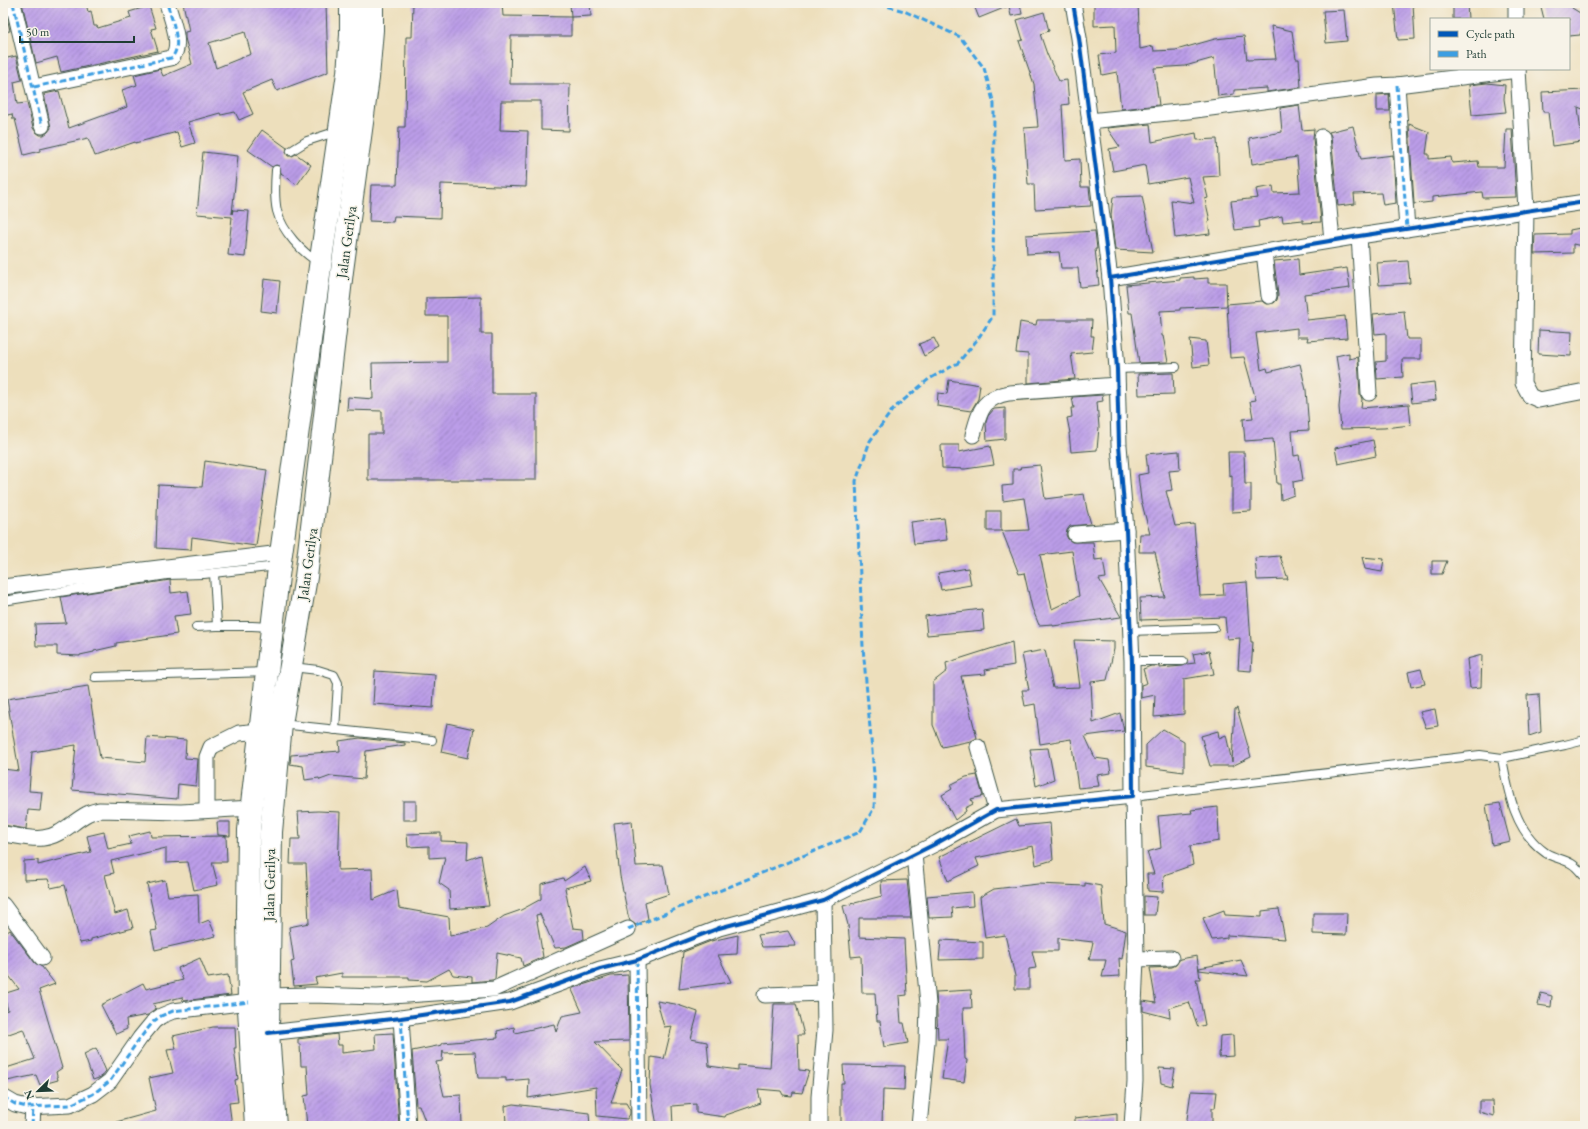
<svg xmlns="http://www.w3.org/2000/svg" width="1588" height="1129" font-family="'EB Garamond',serif">
<style>
.building{fill:url(#building-hatch);fill-rule:evenodd}
.lines{fill:none;stroke-linecap:round;stroke-linejoin:round}
.lane-casing{stroke:#3e5548;stroke-width:10}
.street-casing{stroke:#3e5548;stroke-width:17}
.highway-casing{stroke:#3e5548;stroke-width:24}
.lane{stroke:#fff;stroke-width:8}
.street{stroke:#fff;stroke-width:15}
.highway{stroke:#fff;stroke-width:22}
.quiet{stroke:#3c9ee2;stroke-width:3;stroke-dasharray:6 3;stroke-linecap:butt}
.cycleway-casing{stroke:#f7f3e8;stroke-width:6}
.cycleway{stroke:#0057b8;stroke-width:4}
.labels{text-anchor:middle;dominant-baseline:central;stroke-width:3;stroke-linejoin:round;paint-order:stroke}
.street-label{font-size:15px;fill:#1f3d34;stroke:#f7f3e8}
</style>
<defs>
<pattern id="building-hatch" width="6" height="6" patternUnits="userSpaceOnUse"><rect width="6" height="6" fill="#bb9de8"/><path d="M-1 1l2-2M0 6l6-6M5 7l2-2" fill="none" stroke="#9781bd"/></pattern>
</defs>
<rect width="100%" height="100%" fill="#f7f3e8"/>
<filter id="ink" filterUnits="userSpaceOnUse"><feTurbulence type="fractalNoise" baseFrequency=".025" numOctaves="2"/><feDisplacementMap in="SourceGraphic" scale="8" xChannelSelector="R" yChannelSelector="G"/><feConvolveMatrix kernelMatrix="1 2 1 2 8 2 1 2 1" color-interpolation-filters="sRGB"/></filter>
<filter id="wash" filterUnits="userSpaceOnUse"><feTurbulence type="fractalNoise" baseFrequency=".012" numOctaves="4" result="noise"/><feDisplacementMap in="SourceGraphic" scale="16" xChannelSelector="R" yChannelSelector="G"/><feGaussianBlur stdDeviation="0.9" result="paint"/><feColorMatrix in="noise" values="0 0 0 0 0 0 0 0 0 0 0 0 0 0 0 0 0 1.4 0 .05"/><feComposite in="paint" operator="in"/></filter>
<g filter="url(#wash)">
<rect width="100%" height="100%" fill="#eddfbc"/>
<g id="blocks">
<g class="building">
<path d="M22,3H86L88,12L91,11L94,26H97L98,28L131,18L129,12L149,6L156,28L151,29L158,51L61,72L57,57L36,63Z"/>
<path d="M183,3H326L328,72L277,91L272,80L243,92L253,114L239,120L235,112L221,115L220,113L188,122L195,143L182,147L177,132L135,143V142L95,156L88,138L40,149V151L24,155L15,119H13L12,114L3,116V59L16,56L22,80L14,82L17,104L27,103L33,128L36,132L40,135H44L48,132L51,128L44,94L59,91L69,128L127,107L122,90L137,85L134,75L160,69L163,76L192,64L185,38V32L189,31ZM245,32L251,54L216,68L209,43Z"/>
<path d="M413,3H502L503,16L571,17V36H511L510,84H570L569,131L541,130V101H501L500,130L528,131L526,187L441,184L440,218L394,216L393,222L369,221L371,185H397L399,127H405L406,37H412Z"/>
<path d="M570,3H590L591,16L571,17Z"/>
<path d="M973,3H1020L1022,14L1011,16L1009,6L979,18Z"/>
<path d="M1094,3H1138L1140,49L1153,46L1154,51L1176,50L1215,39L1244,36L1247,60L1276,59L1271,26L1292,31L1296,59H1299L1301,87L1267,92V88L1234,90V94L1218,96L1214,58L1185,66L1154,68L1159,105L1121,109L1117,72L1102,75L1099,55L1116,53L1115,25L1094,26Z"/>
<path d="M1394,3H1413L1415,39L1398,40Z"/>
<path d="M1453,3H1467L1468,19H1453Z"/>
<path d="M1540,3H1573L1572,8L1585,16V21L1580,35L1569,36V19H1544Z"/>
<path d="M3,7H5L10,31L3,32Z"/>
<path d="M1344,10L1347,41L1326,43L1323,11Z"/>
<path d="M1044,12L1049,31L1040,34L1047,54L1059,81L1067,80L1069,104L1062,105L1065,160L1080,159L1081,187H1089L1091,206L1035,209L1034,184H1028L1024,128L1038,127L1034,84L1019,41L1023,40L1017,20Z"/>
<path d="M1487,83L1505,85L1504,99L1506,112L1472,115L1469,85Z"/>
<path d="M1585,90V110L1578,107L1582,142L1552,146L1548,112H1543L1542,92Z"/>
<path d="M1389,94L1390,111H1377V95Z"/>
<path d="M1299,105L1302,130L1314,129L1313,138L1321,222L1303,223V220L1283,222L1282,216L1258,221L1259,227L1235,230L1231,201L1258,198L1256,189L1273,186L1274,193L1300,192L1297,157L1252,164L1249,138L1282,132L1280,108Z"/>
<path d="M1150,124L1152,142L1196,133L1197,140L1217,139L1219,176L1203,177L1208,198L1205,199L1210,221L1208,222L1210,234L1175,238L1171,200L1194,203L1188,177L1148,184L1145,165L1113,171L1109,149L1120,147L1107,128Z"/>
<path d="M1409,124L1429,132L1426,154H1429V159L1451,157L1452,163L1478,161L1479,167H1504L1506,129H1512L1516,197L1483,198L1482,192L1432,197V202L1414,204Z"/>
<path d="M1353,126L1361,159L1393,155L1396,203L1383,205L1381,193L1354,194L1355,204L1338,206L1331,136L1329,132Z"/>
<path d="M262,130L287,148L286,152L288,156H292L296,154L311,165L297,185L281,173L279,166L276,165L272,167L248,150Z"/>
<path d="M203,152L238,156L232,214L233,210L249,211L245,257L228,255L232,217L197,214Z"/>
<path d="M1142,196L1153,252L1115,250L1111,215L1113,197Z"/>
<path d="M1585,227L1582,246L1573,244V253L1534,254L1535,235L1570,234V230Z"/>
<path d="M1095,231L1097,249H1095L1099,285L1080,287L1078,268H1061L1059,252L1027,254L1026,235Z"/>
<path d="M1298,259L1299,275L1347,268L1350,288L1304,294L1307,320L1345,316L1347,338L1307,341L1308,337H1297V328L1256,333L1261,370L1267,368L1268,372L1300,364L1306,390L1309,430L1292,431L1294,456L1299,455L1303,480L1293,482L1294,495L1281,500L1280,484H1277L1273,439L1245,441L1243,419L1253,418L1250,401L1256,400L1244,357L1230,358L1227,304L1262,301L1266,304L1274,303L1277,300L1278,295L1274,261Z"/>
<path d="M1408,261L1410,283L1379,285L1377,263Z"/>
<path d="M1194,277V279L1208,278V283H1226L1227,306L1180,308V310L1160,311L1162,336H1163L1168,362L1139,363L1132,313H1129L1126,285L1180,280V278Z"/>
<path d="M264,279L280,281L277,313L261,311Z"/>
<path d="M481,297V334H492V394H536V480H368V434H382V411L347,410L348,397L373,399L372,363L447,362V316H426V298Z"/>
<path d="M1404,311L1407,339H1421V359H1402L1403,377L1377,379L1376,362L1386,361V333L1375,334L1373,314Z"/>
<path d="M1037,320H1092L1091,336H1094L1092,352L1071,354L1075,379L1028,383V354L1016,353L1020,322L1036,325Z"/>
<path d="M1539,330L1572,332L1571,356L1538,354Z"/>
<path d="M934,338L939,348L924,356L919,344Z"/>
<path d="M1190,339L1206,341L1209,365L1193,367Z"/>
<path d="M1349,353V359L1358,357L1360,394L1362,399L1361,408L1409,404L1411,425L1384,428L1341,429L1339,407L1341,387L1336,356Z"/>
<path d="M1173,373L1174,394L1139,395L1138,374Z"/>
<path d="M949,380L980,385L978,399L971,411L937,406L938,393L947,394Z"/>
<path d="M1434,382L1436,400L1412,403L1410,385Z"/>
<path d="M1102,395L1103,401L1097,402L1099,427L1097,450L1071,452L1069,433H1070L1067,418L1072,417L1071,408H1074L1072,397Z"/>
<path d="M1005,408V439L987,441L986,422L988,416L994,409Z"/>
<path d="M1373,440L1376,456L1338,464L1335,448Z"/>
<path d="M941,445H959V452L990,446L994,465L965,469L942,468Z"/>
<path d="M1179,451L1180,470L1169,471L1172,490L1166,491L1175,526L1194,524L1200,596L1224,595L1223,584L1247,582L1251,642H1253L1251,671L1238,670L1240,638L1227,639L1225,617L1141,620L1140,598L1165,597L1155,552H1139L1140,534H1150L1141,500L1138,475L1148,473L1146,454Z"/>
<path d="M1228,452H1244L1245,484H1251V511L1232,512V475L1229,476Z"/>
<path d="M205,461L267,470L256,546L192,537L191,550L156,548L158,485L202,487Z"/>
<path d="M1040,465L1045,499L1084,494L1087,510L1091,524L1070,526L1067,530L1066,535L1068,539L1072,542H1093L1095,560L1103,559L1106,578L1099,579L1121,617L1053,626V624L1039,625L1032,608L1024,573L1019,574L1002,531L1029,530L1024,498L1003,501L1002,486L1013,485V469H1021L1020,467ZM1072,551L1079,596L1052,609L1040,555Z"/>
<rect x="987" y="511" width="14" height="20"/>
<path d="M944,518L947,540L914,544L911,522Z"/>
<path d="M1280,556L1288,579L1257,580L1255,558Z"/>
<path d="M1362,557L1384,559L1382,572L1365,569Z"/>
<path d="M1432,561H1447L1442,574H1432Z"/>
<path d="M968,568L971,585L941,590L938,573Z"/>
<path d="M170,580L171,593L188,591L191,614L174,616L177,634L116,643V646L94,651V652L80,655V656L57,655V646H36L35,624L66,623L61,597Z"/>
<path d="M982,609L984,630L927,635L925,616Z"/>
<path d="M1074,640L1114,641V649L1107,680L1091,682L1093,723L1120,713L1124,731L1085,736L1095,758L1109,760L1111,773L1097,775L1099,786L1078,788L1071,739L1040,744L1035,704L1025,706L1022,690H1029L1022,654L1045,650L1053,688L1080,687Z"/>
<path d="M1012,642L1014,665L985,670L986,674L961,676L977,738L971,741L942,747L933,725V682L947,671L946,663Z"/>
<path d="M1209,651L1214,674L1184,679V714L1154,717L1155,695L1141,698V685L1147,683L1143,669L1151,666H1159V668L1183,666L1187,664L1195,663L1193,654Z"/>
<path d="M1482,655L1481,687L1470,688L1467,659Z"/>
<path d="M1421,669L1425,684L1411,687L1408,672Z"/>
<path d="M375,671L435,675L433,708L373,704Z"/>
<path d="M88,686L100,758L145,762L147,737L186,740L185,758L198,759L196,786L178,784L177,799L72,790L76,745L32,752L29,791L42,792L40,811L28,810L26,829L3,825V769L19,771L7,699Z"/>
<path d="M1539,694L1541,732L1529,736L1527,695Z"/>
<path d="M1237,708L1251,757L1232,766H1210L1201,736L1218,731L1219,738L1226,735L1232,762L1235,709Z"/>
<path d="M1435,709L1438,726L1426,728L1420,712Z"/>
<path d="M447,723L474,729L468,758L441,752Z"/>
<path d="M1163,729L1184,741V772L1146,767V745Z"/>
<path d="M360,738L405,743V745L366,751L364,779L331,776L320,780L319,778L305,780L303,766L290,764L291,755L340,751L339,741Z"/>
<path d="M1048,748L1054,779L1036,786L1030,749Z"/>
<path d="M977,775L983,796L971,799L973,804L965,808L966,811L955,820L942,795L952,789L950,785L966,777Z"/>
<rect x="403" y="801" width="13" height="19"/>
<path d="M1500,803L1510,841L1492,845L1486,805Z"/>
<path d="M1218,807L1219,841L1190,846L1193,865L1164,875L1163,892L1148,891L1147,874H1154L1147,852L1161,848L1158,816L1192,813L1191,810Z"/>
<path d="M318,811L340,812L338,870L372,869L373,900L397,890L399,908L449,917L450,936L487,928L504,916L521,910L541,899V884L563,878L564,881L585,867L591,881L565,888L573,928L583,929L584,939L566,947L555,948L540,914L536,915L543,957L523,966L521,958L497,953L495,979L492,980L472,982V977L453,975L449,969L427,981L409,980V977H342V973L315,978L317,984L294,986L291,962L294,961L289,927L309,923L306,864H290L291,839H300L298,812Z"/>
<path d="M1016,819L1019,826L1050,823L1053,860L1036,865L1033,846L976,858L979,866L948,881L939,857Z"/>
<path d="M632,821L636,866L663,865L669,894L645,902L648,919L636,925L630,921L628,915L620,876L614,823Z"/>
<path d="M217,822H230V836L218,835Z"/>
<path d="M150,831L151,837L226,836L227,862H212L218,885L194,890L188,862L166,863V848L111,861L114,873L105,875L115,914L128,910L133,928L91,939V941L80,943L65,885L51,888L48,879L24,880V861L38,860V865L91,852L87,836L104,832L108,849L131,844L129,836Z"/>
<path d="M441,833V841L468,842L467,860L481,855L489,906L450,909L449,890L439,883L445,857L429,858V846L408,847L407,834Z"/>
<path d="M165,880L168,896L198,894L199,924L209,920L216,936L155,950L151,931L157,930L147,884Z"/>
<path d="M907,880L911,918H859V937L904,939L907,995L899,996L901,1023H904L908,1043L884,1047L880,1021H877L875,993H862L861,956L851,957L848,925L843,906L882,896L881,881Z"/>
<path d="M1085,883L1101,886L1104,924L1126,931L1122,959L1119,958L1120,976L1102,977L1106,960H1089L1093,942L1058,938V951H1032L1036,968L1029,969V989H1015V976L1005,935L985,938L980,897L994,889L1038,884L1085,886Z"/>
<path d="M972,892L973,906L952,908L953,917L929,918L927,896Z"/>
<path d="M1144,896L1157,897L1155,915H1144Z"/>
<path d="M1279,909L1285,939L1227,935V938L1212,940L1203,918L1224,910L1225,915L1262,917V911Z"/>
<path d="M1313,913H1347L1346,935L1313,934Z"/>
<path d="M10,930L35,963L42,967L55,984L39,990L62,1068L56,1072L58,1080L40,1085L36,1075L7,1081L6,1068L35,1059L23,1029L3,1036V1011L8,1010L3,994L19,989L3,968V935Z"/>
<path d="M788,931L796,946L762,947L758,935Z"/>
<path d="M738,935L737,954L718,955L731,982L679,989L683,952L711,941Z"/>
<path d="M941,940L983,942V959L939,960Z"/>
<path d="M1197,956L1200,979H1196L1205,1025L1198,1027L1189,1002L1169,1008L1170,1018L1143,1011V1001L1156,1003L1150,968L1172,967L1176,965L1180,959Z"/>
<path d="M200,958L208,978L228,975L231,995L183,1001L182,997L153,1004L156,1009L148,1015L126,1019L127,1029L116,1034L101,1005L143,983L146,989L183,980L178,968Z"/>
<path d="M1241,960L1248,976L1199,970V968Z"/>
<path d="M628,975L629,1041L595,1042L622,1070L611,1103H626L630,1110V1114L627,1119L597,1116L596,1087L528,1098L529,1079L506,1081V1078H478L475,1052L443,1053V1050L442,1061L436,1062L444,1096L461,1095L462,1126H427L419,1105H416L412,1051L442,1045V1043L498,1038L497,1031L514,1027L515,1033L554,1024L556,1032L562,1016L582,1012L572,990L573,988L611,976Z"/>
<path d="M971,990L972,1008H963L965,1059L967,1060L964,1082L942,1079L948,1039H938L936,992Z"/>
<path d="M1541,993L1552,996L1551,1007L1538,1005Z"/>
<path d="M657,1001L675,1004L698,1012L691,1039L707,1042L709,1066L738,1070V1065L770,1068L774,1004H796L804,1035H798L799,1070L809,1071L802,1093L793,1092L792,1096L783,1095L781,1091L758,1089L761,1103L726,1115L725,1117L696,1113V1104L672,1106L673,1126H657L650,1085L651,1057L664,1059L672,1026L664,1027Z"/>
<path d="M213,1027H235L236,1048H234L238,1079L235,1080L238,1102L229,1103L232,1126H116V1122L156,1111L149,1078L173,1073L167,1050L176,1049L173,1036Z"/>
<path d="M393,1033L399,1126H307L304,1096L309,1095L307,1066H301L300,1044H298V1039L337,1034L338,1045H342V1053L376,1049L375,1034Z"/>
<path d="M1233,1035L1234,1056L1219,1057L1220,1036Z"/>
<path d="M96,1048L106,1071L101,1077L93,1080L84,1054Z"/>
<path d="M843,1065L905,1066L904,1090L883,1089L882,1126H841V1083H844Z"/>
<path d="M1159,1068L1175,1069L1172,1086L1161,1083Z"/>
<path d="M1191,1091L1217,1092L1215,1108H1212V1126H1186Z"/>
<path d="M1479,1101H1493L1494,1116L1479,1112Z"/>
<path d="M513,1104L589,1113L590,1126H517V1123L506,1124L505,1106Z"/>
<path d="M1117,1113V1126H1075V1118Z"/>
</g>
</g>
</g>
<g filter="url(#ink)">
<use href="#blocks" fill-opacity="0" stroke="#3e5548" stroke-width="1"/>
<g class="lines">
<g class="lane-casing">
<g id="lane">
<path d="M291,151L307,141L338,131"/>
<path d="M276,170C275,183 274,198 277,211C282,231 302,253 320,263"/>
<path d="M1117,369L1176,367"/>
<path d="M214,573L217,626H252L271,627"/>
<path d="M3,601L167,575L204,574L278,566"/>
<path d="M196,627L217,626"/>
<path d="M1130,631L1214,628"/>
<path d="M1132,661H1183"/>
<path d="M292,667L318,670L334,675L338,683L335,730"/>
<path d="M95,677L266,672"/>
<path d="M281,724L432,740"/>
<path d="M1502,758L1565,745L1585,740"/>
<path d="M1133,796L1480,755L1502,758C1508,792 1515,832 1546,853C1554,858 1564,859 1572,864C1577,867 1581,873 1585,877"/>
</g>
</g>
<g class="street-casing">
<g id="street">
<path d="M13,3L42,126"/>
<path d="M1516,3V19"/>
<path d="M1518,69L1526,210L1523,383L1530,396L1539,400L1585,391"/>
<path d="M1397,85L1407,229"/>
<path d="M34,87L171,58C184,47 171,18 167,3"/>
<path d="M1089,121L1188,111L1377,86L1397,85L1518,70"/>
<path d="M1322,137L1332,240"/>
<path d="M1359,236L1369,393"/>
<path d="M1264,252L1269,296"/>
<path d="M1110,278L1359,236L1585,202"/>
<path d="M973,435C980,411 982,398 1009,393L1117,385"/>
<path d="M1075,534L1126,530"/>
<path d="M3,587L281,553"/>
<path d="M978,747L996,810"/>
<path d="M207,810V757L211,747L239,733L260,731"/>
<path d="M3,834C16,835 30,840 43,838C61,836 72,822 87,814C90,812 95,811 99,810L181,812L252,808"/>
<path d="M914,854L928,1004L927,1042L919,1126"/>
<path d="M3,905L42,958"/>
<path d="M1136,959L1171,958"/>
<path d="M637,960L639,1126"/>
<path d="M765,995L825,993"/>
<path d="M267,996L312,995L377,997L494,989L628,929"/>
<path d="M401,1018L408,1126"/>
<path d="M268,1033L401,1018L510,1002L600,969L637,960L719,928L823,900L937,843L996,810L1133,796L1132,661L1126,530L1119,445L1117,369L1110,278L1079,38L1073,3"/>
<path d="M3,1097L15,1104L27,1107L70,1105L93,1094L110,1081L140,1038L154,1021L161,1016L173,1011L249,1002"/>
<path d="M32,1126L33,1107"/>
<path d="M819,1126V1097L825,1030L823,900"/>
<path d="M1132,1126L1135,1081L1134,1006L1136,959L1133,796"/>
</g>
</g>
<g class="highway-casing">
<g id="highway">
<path d="M256,1126L249,1009L248,912L249,830L278,576L322,252L348,73L351,35V3"/>
<path d="M275,1126L268,1033L271,832L281,724L306,577L342,271L368,78L372,30V3"/>
</g>
</g>
<use href="#lane" class="lane"/>
<use href="#street" class="street"/>
<use href="#highway" class="highway"/>
<g class="quiet">
<path d="M13,3L42,126"/>
<path d="M1397,85L1407,229"/>
<path d="M34,87L171,58C184,47 171,18 167,3"/>
<path d="M628,929L860,832L874,808L875,786L863,647L856,481L870,441L893,409L929,379L958,363L977,340L993,316L994,104L984,68L960,37L904,11L876,3"/>
<path d="M637,960L639,1126"/>
<path d="M401,1018L408,1126"/>
<path d="M3,1097L15,1104L27,1107L70,1105L93,1094L110,1081L140,1038L154,1021L161,1016L173,1011L249,1002"/>
<path d="M32,1126L33,1107"/>
</g>
<g class="cycleway-casing">
<g id="cycleway">
<path d="M1110,278L1359,236L1585,202"/>
<path d="M268,1033L401,1018L510,1002L600,969L637,960L719,928L823,900L937,843L996,810L1133,796L1132,661L1126,530L1119,445L1117,369L1110,278L1079,38L1073,3"/>
</g>
</g>
<use href="#cycleway" class="cycleway"/>
</g>
</g>
<g class="labels">
<g class="street-label">
<text transform="translate(346 242) rotate(-82)">Jalan Gerilya</text>
<text transform="translate(307 564) rotate(-82)">Jalan Gerilya</text>
<text transform="translate(269 885) rotate(-89)">Jalan Gerilya</text>
</g>
</g>
<rect width="1588" height="1129" fill="none" stroke="#f7f3e8" stroke-width="16"/>
<rect x="1430" y="18" width="140" height="52" fill="#f7f3e8" stroke="#a1aaa0"/>
<rect x="1438" y="31" width="20" height="6" fill="#0057b8" stroke="#a1aaa0"/>
<text x="1466" y="38" font-size="12" fill="#1f3d34">Cycle path</text>
<rect x="1438" y="51" width="20" height="6" fill="#3c9ee2" stroke="#a1aaa0"/>
<text x="1466" y="58" font-size="12" fill="#1f3d34">Path</text>
<g transform="translate(38 1091) rotate(247)" stroke="#f7f3e8" stroke-width="3" paint-order="stroke">
<path d="M0-3L7 15L0 10L-7 15Z" fill="#1f3d34"/>
<text y="-6" font-size="11" font-weight="bold" text-anchor="middle" fill="#1f3d34">N</text>
</g>
<path d="M20 36v6h114v-6" fill="none" stroke="#1f3d34" stroke-width="2"/>
<text x="26" y="36" font-size="12" fill="#1f3d34" stroke="#f7f3e8" stroke-width="3" paint-order="stroke">50 m</text>
</svg>
